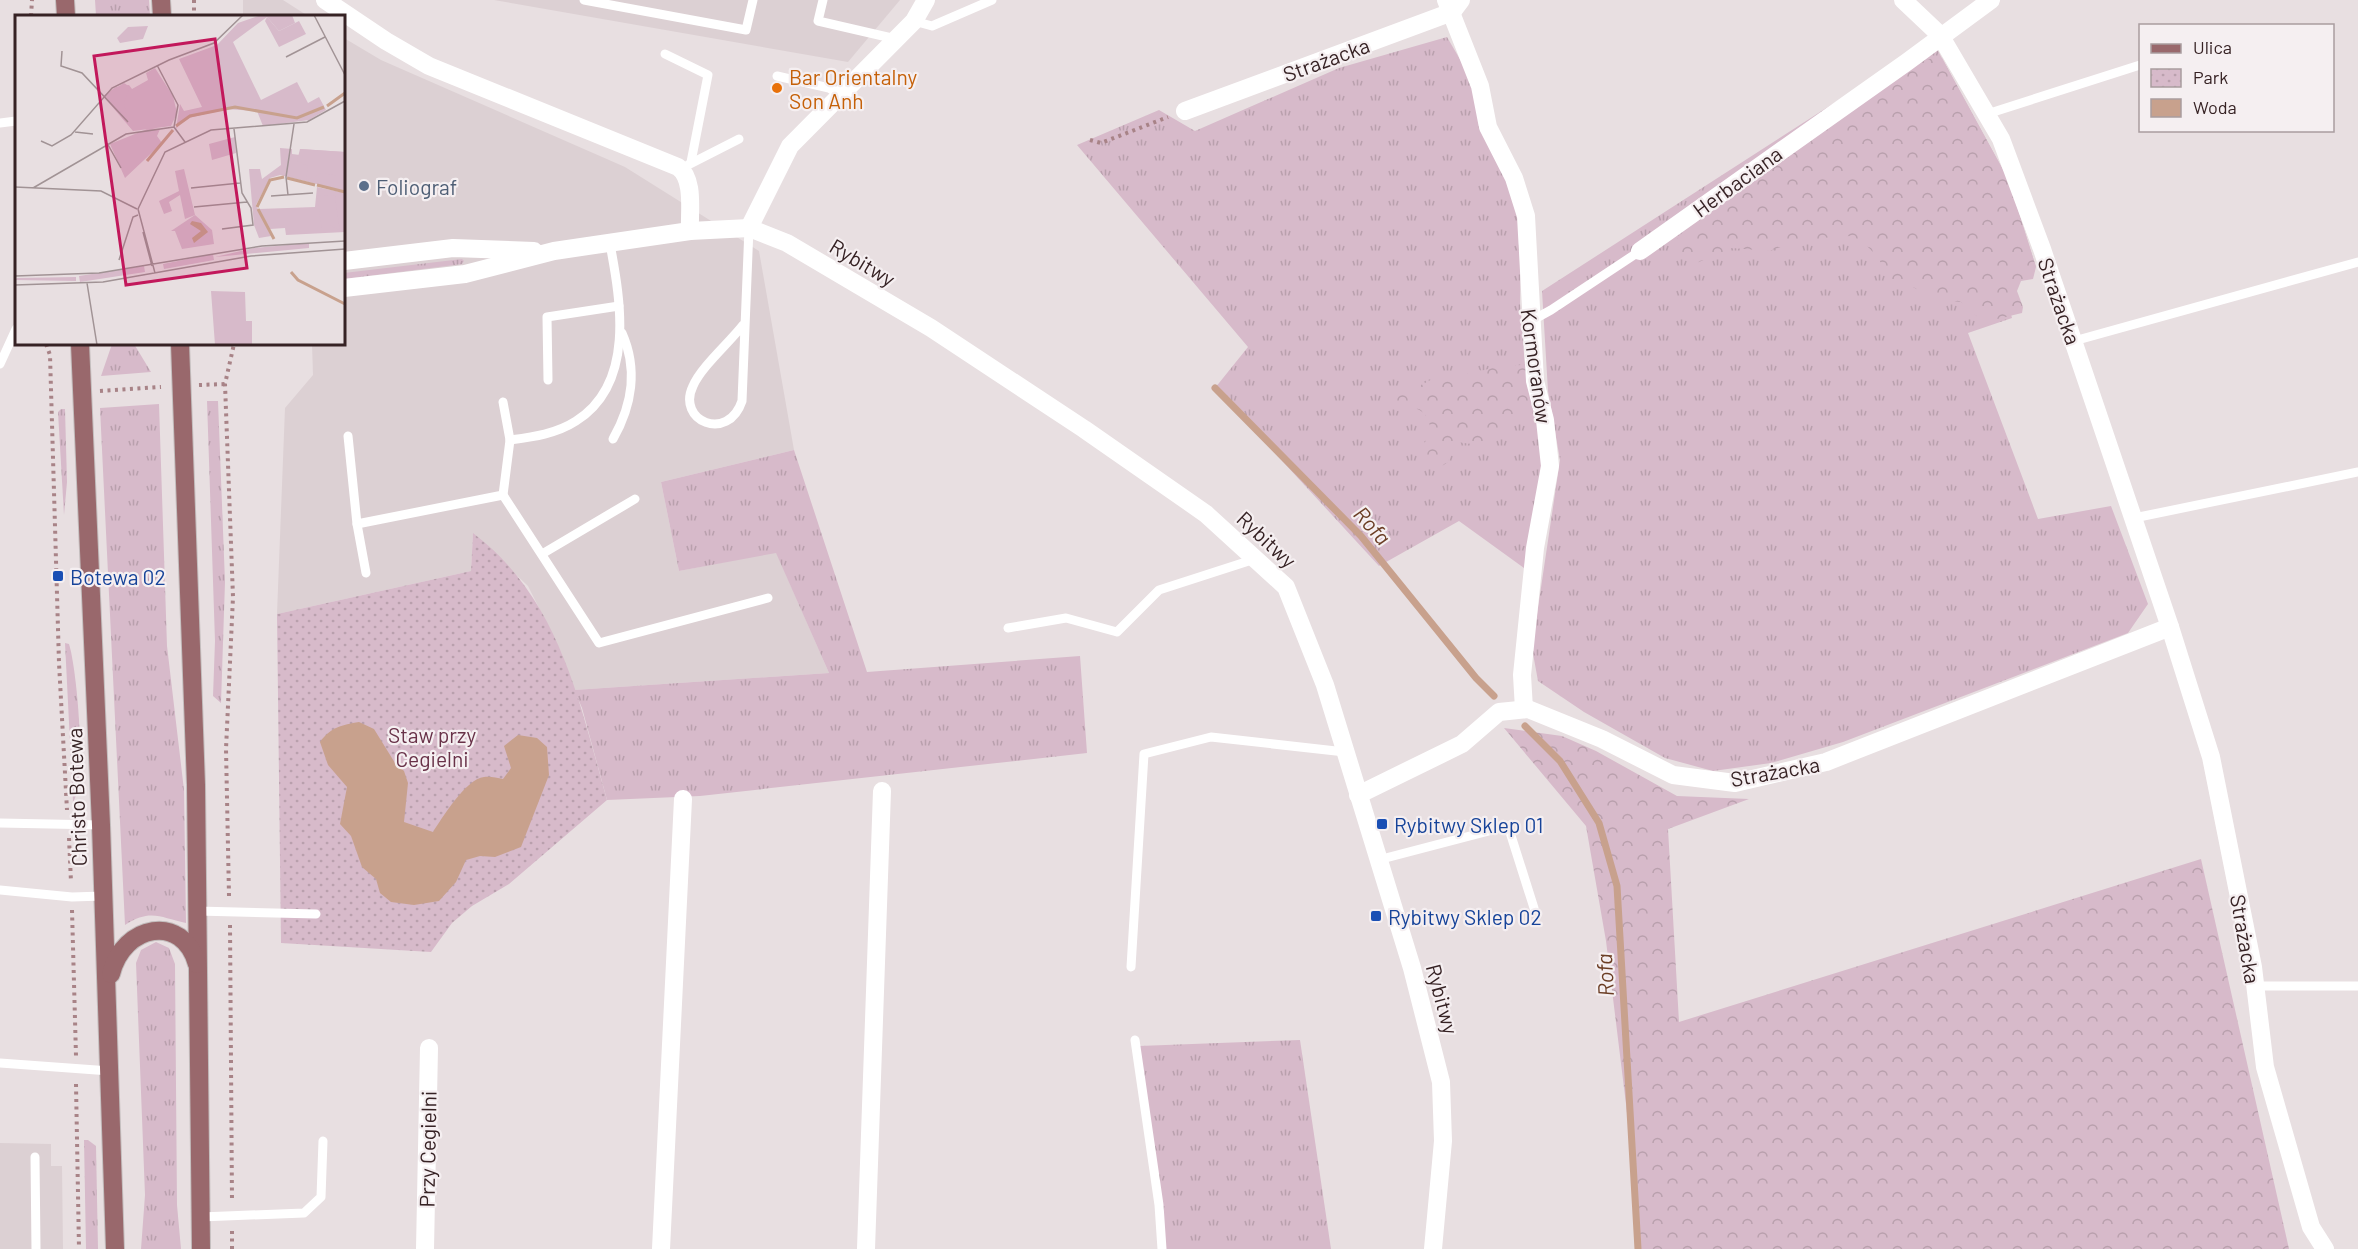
<svg xmlns="http://www.w3.org/2000/svg" width="2358" height="1249" font-family="Barlow,sans-serif">
<style>
.built{fill:#dcd0d3}
.grass{fill:url(#grass-tufts)}
.forest{fill:url(#forest-crowns)}
.park{fill:url(#park-dots)}
.water{fill:#c8a18d}
.lines{fill:none;stroke-linecap:round;stroke-linejoin:round}
.stream{stroke:#c8a18d;stroke-width:7}
.primary-casing{stroke:#c3bdbd;stroke-width:20}
.path{stroke:#a88387;stroke-width:4;stroke-dasharray:3 4.5;stroke-linecap:butt}
.lane{stroke:#fff;stroke-width:9}
.street{stroke:#fff;stroke-width:18}
.primary{stroke:#99686c;stroke-width:18}
.food-dot{fill:#e8710a;stroke:#f5eff1;stroke-width:2}
.service-dot{fill:#5c6f8a;stroke:#f5eff1;stroke-width:2}
.transit-dot{fill:#1a4fb4;stroke:#f5eff1;stroke-width:2}
.labels{text-anchor:middle;dominant-baseline:central;stroke-width:4.5;stroke-linejoin:round;paint-order:stroke}
.street-label{font-size:21px;fill:#362224;stroke:#f5eff1}
.food-label{font-size:21px;fill:#c56008;stroke:#f5eff1;text-anchor:start}
.service-label{font-size:21px;fill:#4e5e75;stroke:#f5eff1;text-anchor:start}
.transit-label{font-size:21px;fill:#164399;stroke:#f5eff1;text-anchor:start}
.park-label{font-size:21px;fill:#683148;stroke:#f5eff1}
.water-label{font-size:22px;font-style:italic;fill:#6b3d24;stroke:#f5eff1}
.inset-river{fill:none;stroke:#c8a18d;stroke-width:3}
.inset-road{fill:none;stroke:#a19395;stroke-width:1.5}
.view{fill:#c2185b;fill-opacity:0.15;stroke:#c2185b;stroke-width:3}
.inset-edge{fill:none;stroke:#362224;stroke-width:3}
</style>
<defs>
<pattern id="grass-tufts" width="24" height="20" patternUnits="userSpaceOnUse" patternTransform="scale(1.5)"><rect width="24" height="20" fill="#d7baca"/><path d="M3 7l-1-3M5 7V3M7 7l1-3M15 17l-1-3M17 17v-4M19 17l1-3" fill="none" stroke="#b9a0ad"/></pattern>
<pattern id="forest-crowns" width="20" height="18" patternUnits="userSpaceOnUse" patternTransform="scale(1.5)"><rect width="20" height="18" fill="#d7baca"/><path d="M2 6a3 3 0 1 1 6 0M12 15a3 3 0 1 1 6 0" fill="none" stroke="#b9a0ad"/></pattern>
<pattern id="park-dots" width="8" height="8" patternUnits="userSpaceOnUse" patternTransform="scale(1.5)"><rect width="8" height="8" fill="#d7baca"/><path d="M2 2h.1M6 6h.1" fill="none" stroke="#b9a0ad" stroke-width="1.8" stroke-linecap="round"/></pattern>
</defs>
<rect width="100%" height="100%" fill="#e8dfe1"/>
<g class="built">
<path d="M243,0H283L308,16H243Z"/>
<path d="M494,0H900L848,62Z"/>
<path d="M344,38L381,60L625,167L759,251L794,450L661,482L679,571L776,552L829,673L574,690L562,654L528,586L473,534L471,571L277,614L285,408L313,375L312,344H344Z"/>
<path d="M0,1143L51,1144V1166H62L63,1249H0Z"/>
</g>
<g class="grass">
<path d="M95,0H149L150,16H96Z"/>
<path d="M1447,37L1472,80L1521,222L1520,304L1526,379L1540,434L1544,469L1524,568L1459,521L1379,566L1215,388L1248,347L1077,145L1159,110L1195,131L1339,68Z"/>
<path d="M1932,40L2008,179L2036,267L2001,276L2012,318L1968,333L2038,519L2111,506L2148,604L2128,633L1843,742L1771,763L1713,771L1665,758L1584,712L1538,681L1532,648L1560,460L1548,391L1542,291Z"/>
<path d="M462,259L464,261L462,264L344,279V273Z"/>
<path d="M112,344H134L151,372L101,376Z"/>
<path d="M207,401H218L225,582L221,703L213,696L215,641Z"/>
<path d="M159,404L167,646L184,790L186,923C161,918 151,908 125,925L100,408Z"/>
<path d="M61,409H65L67,482L64,515L58,412Z"/>
<path d="M794,450L867,672L1080,656L1087,753L700,796L607,800L582,708L574,690L829,673L776,553L679,571L661,482Z"/>
<path d="M65,643L69,644C77,669 87,782 73,802Z"/>
<path d="M156,942L169,948L175,964L177,1205L181,1249H141L145,1195L136,963L141,950Z"/>
<path d="M1300,1040L1331,1249H1166L1139,1046Z"/>
<path d="M84,1140H88L96,1146L98,1249H86Z"/>
</g>
<g class="forest">
<path d="M1937,57L1942,58L2008,179L2036,267L2033,279L2021,281L2017,291L2023,307L2022,313L1989,321L1979,318L1961,302L1935,299L1911,286L1890,283L1878,257L1862,241L1850,236L1821,238L1802,246H1784L1769,251L1732,248L1694,264L1681,258L1674,243L1682,233L1922,61Z"/>
<path d="M1509,363L1515,366L1525,364L1539,417L1523,413L1514,417L1509,428L1488,450L1479,445L1450,441L1447,447L1451,454L1448,462L1439,468L1424,466C1412,453 1425,444 1431,433C1430,422 1427,411 1414,408L1405,414L1389,407L1388,393L1409,386L1419,393L1421,385C1439,376 1441,372 1459,379L1477,368L1481,371Z"/>
<path d="M1504,728L1562,736L1596,751L1677,796L1749,799L1668,829L1679,1022L2201,859L2289,1249H1637L1631,1145L1606,941L1586,826Z"/>
</g>
<path class="park" d="M473,533C560,599 579,701 607,800L509,884L472,906L452,923L431,952L281,943L277,614L471,571Z"/>
<path class="water" d="M359,722L374,729L395,763L404,771L408,783L404,822L433,832C442,818 466,779 484,777C490,776 497,778 503,779L511,768L504,746L518,735L537,738L547,747L549,775L521,847L495,857L480,856L466,860L456,882L439,901L414,905L391,902L380,893L376,879L362,867L351,836L340,824L347,787L328,765L320,742C331,727 342,725 359,722Z"/>
<g class="lines">
<g class="stream">
<path d="M1215,388L1361,536L1476,678L1494,696"/>
<path d="M1525,726L1560,761L1599,823L1617,886L1638,1249"/>
</g>
<g class="primary-casing">
<g id="primary">
<path d="M65,0L66,16"/>
<path d="M161,0L162,16"/>
<path d="M80,344L101,825L115,1249"/>
<path d="M180,344L196,785L201,1249"/>
<path d="M111,974C123,924 183,913 197,964"/>
</g>
</g>
<g class="path">
<path d="M194,0V16"/>
<path d="M31,16L32,0"/>
<path d="M1090,140L1101,143L1168,117"/>
<path d="M46,344L50,355L59,663L67,810"/>
<path d="M199,385L225,384"/>
<path d="M100,391L161,387"/>
<path d="M69,838L71,882"/>
<path d="M229,896L226,749L233,597L225,384L234,344"/>
<path d="M72,910L76,1056"/>
<path d="M230,925L232,1202"/>
<path d="M76,1084L79,1249"/>
<path d="M232,1231V1249"/>
</g>
<g class="lane">
<path d="M584,0L746,30L753,0"/>
<path d="M823,0L818,21L896,39"/>
<path d="M914,21L932,26L992,0"/>
<path d="M665,54L708,75L691,162"/>
<path d="M777,76L829,88L841,95"/>
<path d="M1987,114L2140,65"/>
<path d="M0,123L16,121"/>
<path d="M688,165L739,139"/>
<path d="M1531,321L1551,310L1640,251"/>
<path d="M743,325C729,343 701,367 693,386C676,421 728,443 742,401L749,228"/>
<path d="M2074,341L2358,262"/>
<path d="M0,364L16,329"/>
<path d="M548,380L547,317L619,306"/>
<path d="M503,402L510,440"/>
<path d="M348,436L357,524L503,495L510,440C532,437 556,434 576,421C635,384 621,302 610,244"/>
<path d="M613,439C632,406 638,369 622,333"/>
<path d="M503,495L599,643L768,598"/>
<path d="M2134,518L2358,472"/>
<path d="M357,524L366,573"/>
<path d="M542,554L635,499"/>
<path d="M1008,628L1066,618L1117,632L1159,590L1255,559"/>
<path d="M0,823L101,825"/>
<path d="M1378,860L1508,826L1534,908"/>
<path d="M0,890L72,897L103,896"/>
<path d="M197,911L316,914"/>
<path d="M1131,967L1144,754L1211,737L1345,752"/>
<path d="M2255,986H2358"/>
<path d="M1135,1040L1159,1205L1162,1249"/>
<path d="M0,1063L110,1071"/>
<path d="M35,1157L36,1249"/>
<path d="M201,1217L304,1213L321,1197L323,1141"/>
</g>
<g class="street">
<path d="M325,0L386,41L429,66L678,167C695,179 689,212 690,231"/>
<path d="M1446,0L1480,86L1488,127L1514,178L1526,216L1535,381L1545,420L1550,466L1535,548L1522,675L1524,709"/>
<path d="M1903,0L1940,35L2001,139L2042,249L2170,627L2211,757L2253,967L2265,1067L2311,1227L2325,1249"/>
<path d="M1185,111L1452,12L1461,0"/>
<path d="M749,228L790,146L914,21L926,0"/>
<path d="M1640,251L1907,62L1991,0"/>
<path d="M344,261L453,248L534,251"/>
<path d="M344,288L465,274L554,251L690,231L749,228L787,243L931,328L1084,429L1206,514L1286,587L1325,685L1412,968L1441,1082L1443,1141L1433,1249"/>
<path d="M1358,795L1462,744L1499,712L1528,709L1602,739L1673,775L1735,783L1826,762L2170,627"/>
<path d="M425,1249L429,1048"/>
<path d="M661,1249L683,799"/>
<path d="M866,1249L882,791"/>
</g>
<use href="#primary" class="primary"/>
</g>
<circle class="food-dot" cx="777" cy="88" r="6"/>
<circle class="service-dot" cx="364" cy="186" r="6"/>
<g class="transit-dot">
<rect x="52" y="570" width="12" height="12" rx="3"/>
<rect x="1376" y="818" width="12" height="12" rx="3"/>
<rect x="1370" y="910" width="12" height="12" rx="3"/>
</g>
<g class="labels">
<g class="street-label">
<text transform="translate(1326 59) rotate(-20)">Strażacka</text>
<text transform="translate(1737 181) rotate(-36)">Herbaciana</text>
<text transform="translate(863 262) rotate(31)">Rybitwy</text>
<text transform="translate(2060 301) rotate(71)">Strażacka</text>
<text transform="translate(1537 366) rotate(82)">Kormoranów</text>
<text transform="translate(1267 539) rotate(43)">Rybitwy</text>
<text transform="translate(1775 771) rotate(-10)">Strażacka</text>
<text transform="translate(76 797) rotate(-92)">Christo Botewa</text>
<text transform="translate(2246 939) rotate(80)">Strażacka</text>
<text transform="translate(1443 999) rotate(75)">Rybitwy</text>
<text transform="translate(427 1149) rotate(-89)">Przy Cegielni</text>
</g>
<g class="food-label">
<text x="789" y="76">Bar Orientalny<tspan x="789" dy="24">Son Anh</tspan></text>
</g>
<g class="service-label">
<text x="376" y="186">Foliograf</text>
</g>
<g class="transit-label">
<text x="70" y="576">Botewa 02</text>
<text x="1394" y="824">Rybitwy Sklep 01</text>
<text x="1388" y="916">Rybitwy Sklep 02</text>
</g>
<g class="park-label">
<text x="432" y="734">Staw przy<tspan x="432" dy="24">Cegielni</tspan></text>
</g>
<g class="water-label">
<text transform="translate(1373 525) rotate(48)">Rofa</text>
<text transform="translate(1604 975) rotate(-93)">Rofa</text>
</g>
</g>
<g transform="translate(15 15)">
<rect width="330" height="330" fill="#e8dfe1"/>
<path d="M252,2L264,16L284,6L291,19L264,32L250,6ZM140,53L158,81L162,98L156,111L118,116L88,81L101,72L114,70L117,74L133,65L131,58ZM135,113L145,114L142,121L147,128L110,163L95,129ZM220,122L221,138L197,145L194,129ZM265,133L277,134V139L285,140V134L330,137V176L265,160L255,163L241,190L256,221L244,223L239,210L234,154H245L247,164L266,150ZM169,154L180,200L170,204L165,180L154,187L157,196L149,199L144,186L164,176L160,156ZM302,172L330,178V217L271,220L270,213L255,214L244,194L300,192ZM294,228V233L200,242L239,233ZM198,239L199,245L149,254L148,249ZM129,251L130,257L65,267L64,261ZM61,262V266L0,265L2,263ZM196,276L230,277L231,306H237V330H200Z" fill="#d7baca"/>
<path d="M246,0H277L280,8L264,16L252,2L218,27L246,85L282,67L293,88L304,82L311,95L294,105L248,111L242,96L210,94L170,104L161,114L165,89L169,96L187,92L164,44L202,30L223,8ZM133,11L128,24L105,28L102,23L113,12ZM109,68L115,72L109,87L112,104L90,80ZM285,134L330,137V169L325,161L306,158L291,166L293,151L282,146Z" fill="#d7baca"/>
<path d="M302,180L320,181L325,216L313,209V216H307ZM180,200L197,215L199,229L167,234L160,216H156Z" fill="#d7baca"/>
<path d="M177,206L186,208L193,217L179,228L177,223L186,216L175,209Z" fill="#c8a18d"/>
<path class="inset-river" d="M312,91L330,78M161,111L175,101L220,92L282,103L309,92M132,146L158,115M272,163L300,170M302,170L330,177M242,192L255,165L269,162M243,194L259,224M276,257L283,265L330,289"/>
<path class="inset-road" d="M299,0L330,60M47,36L46,51L67,58L113,107M271,42L310,22M142,50L163,90L159,112L170,127M60,117L78,119M26,126L37,131L56,120L97,73L154,45L199,28L228,0M92,128L106,153M0,172L86,176L122,194M18,173L111,119L159,112M176,173L225,168M273,180L271,162L279,109M256,181L298,178M179,192L232,187M207,214L238,210L236,193L227,178L219,114M128,217L137,251M104,245L118,202L123,200M140,258L123,194L150,137L196,115L292,107L330,86M0,261L84,258L247,231L330,226M72,268L82,330M0,270L88,267L236,241L330,234"/>
<path class="view" d="M200,24L232,253L111,270L79,41Z"/>
<rect width="330" height="330" class="inset-edge"/>
</g>
<rect x="2139" y="24" width="195" height="108" fill="#f5eff1" stroke="#a99d9f" stroke-width="1.5"/>
<rect x="2151" y="44" width="30" height="9" fill="#99686c" stroke="#a99d9f" stroke-width="1.5"/>
<text x="2193" y="54" font-size="18" fill="#362224">Ulica</text>
<rect x="2151" y="69" width="30" height="18" fill="url(#park-dots)" stroke="#a99d9f" stroke-width="1.5"/>
<text x="2193" y="84" font-size="18" fill="#362224">Park</text>
<rect x="2151" y="99" width="30" height="18" fill="#c8a18d" stroke="#a99d9f" stroke-width="1.5"/>
<text x="2193" y="114" font-size="18" fill="#362224">Woda</text>
</svg>
